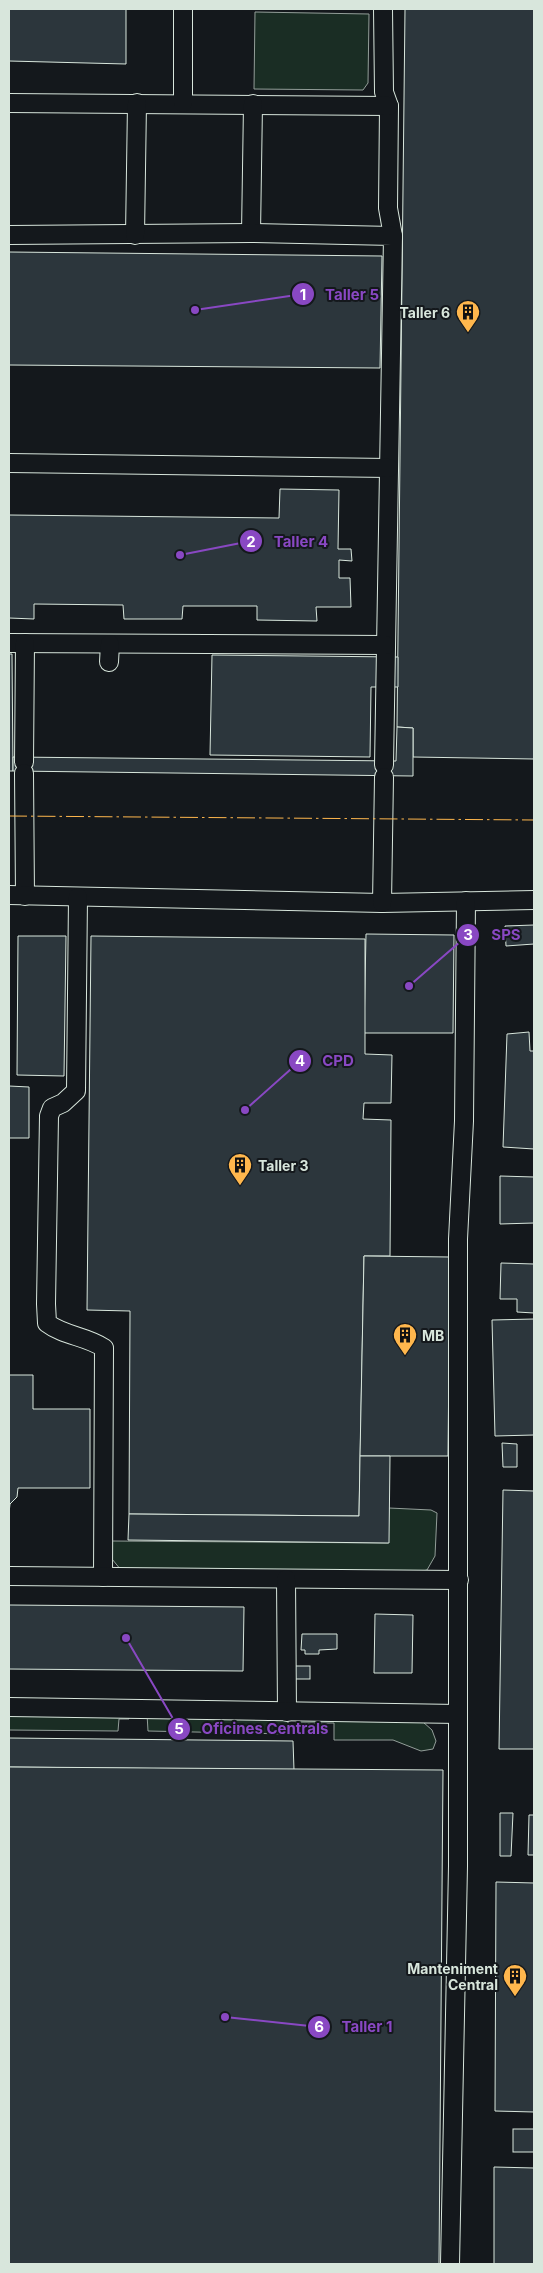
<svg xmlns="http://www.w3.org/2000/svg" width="543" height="2273" font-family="Inter,sans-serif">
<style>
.green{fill:#1a2d24;stroke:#939e99}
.building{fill:#2c363c;stroke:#d8e6dc}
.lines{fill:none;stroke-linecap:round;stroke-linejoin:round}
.minor-casing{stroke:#d8e6dc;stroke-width:20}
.minor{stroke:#14181c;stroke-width:18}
.power{stroke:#ffb74d;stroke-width:1;stroke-dasharray:18 4 2.5 4;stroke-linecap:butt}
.labels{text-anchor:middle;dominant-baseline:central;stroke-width:4;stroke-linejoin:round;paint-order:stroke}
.poi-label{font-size:14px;font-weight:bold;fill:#d8e6dc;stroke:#14181c;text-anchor:end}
.leader{fill:none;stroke:#8948c3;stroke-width:2}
.callout-dot{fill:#8948c3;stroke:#14181c;stroke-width:2}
.mark-label{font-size:15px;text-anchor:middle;font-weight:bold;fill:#fff}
.callout-label{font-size:15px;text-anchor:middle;font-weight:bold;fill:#8948c3;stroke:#14181c;stroke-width:4;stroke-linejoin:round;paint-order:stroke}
</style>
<rect width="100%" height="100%" fill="#14181c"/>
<g class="green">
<path d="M255,12L369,14L368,83L363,90L254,89Z"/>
<path d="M389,1508L431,1510L437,1513L435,1556L427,1570L414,1573L121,1570L112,1559V1541L388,1543Z"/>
<path d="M9,1713H129V1719H119L118,1731L9,1730Z"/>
<path d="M147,1714L288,1716V1734L148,1731Z"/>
<path d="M297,1716L423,1722L432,1730L436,1741L433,1749L421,1751L393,1740H334V1723H296Z"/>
</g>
<g class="building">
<path d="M9,9H126V64L9,61Z"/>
<path d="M405,9H534V759L413,757V728L397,727Z"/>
<path d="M9,252L382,256L380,368L9,365Z"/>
<path d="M280,489L339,490L338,549H351L352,561L339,560V578H350L351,607H316L317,621L257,620V606H183L182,619H124L123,605L34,604V619L9,618V515L279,518Z"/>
<path d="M9,654H12L13,771H9Z"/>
<path d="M212,655L398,657V687H371L370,757L210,755Z"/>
<path d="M397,727L413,728V776L13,771V757L396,761Z"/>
<path d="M534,925V944L506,946L505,926Z"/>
<path d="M366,934L454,935L453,1033H364Z"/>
<path d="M18,936H66L64,1076L17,1075Z"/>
<path d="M91,936L365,939V1054L392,1055L391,1103H364L363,1119L391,1120L390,1256H364L359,1516L129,1514L130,1311L87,1310Z"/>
<path d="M529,1032L530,1051H534V1149L503,1147L507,1034Z"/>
<path d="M9,1086L29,1087V1138H9Z"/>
<path d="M500,1176L534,1177V1223L500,1224Z"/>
<path d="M364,1256L450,1257L448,1456H360Z"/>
<path d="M501,1263L534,1264V1313L517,1312V1299H500Z"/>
<path d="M534,1319V1435L495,1436L492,1320Z"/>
<path d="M9,1375H33V1409H90V1488H18L17,1497L10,1504L9,1513Z"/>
<path d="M502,1443L517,1444V1467H503Z"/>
<path d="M360,1456H390L389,1543L128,1540L129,1514L359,1516Z"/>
<path d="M503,1490L534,1491V1749H499Z"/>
<path d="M9,1605L244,1607L243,1671L9,1669Z"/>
<path d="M375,1614L413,1615L412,1673H374Z"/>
<path d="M302,1634H337V1649L319,1650V1654H305V1650H301Z"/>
<rect x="295" y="1666" width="15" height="13"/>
<path d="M9,1738L293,1741L294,1770L9,1767Z"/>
<path d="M9,1767L443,1770L439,2264H9Z"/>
<path d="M500,1813H513L511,1856H500Z"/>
<path d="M529,1815H534V1855H528Z"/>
<path d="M496,1882L534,1883V2112L495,2111Z"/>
<rect x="513" y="2129" width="21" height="23"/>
<path d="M494,2167L534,2168V2264H494Z"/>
</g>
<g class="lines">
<g class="minor-casing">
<g id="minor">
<path d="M383,9L384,92L389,106L388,208L393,236"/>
<path d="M9,103L389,106"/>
<path d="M183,103V9"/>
<path d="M251,233L253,104"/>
<path d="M9,235L251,233L393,236L384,765"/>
<path d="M135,235L137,103"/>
<path d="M9,463L389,468"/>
<path d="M9,643L386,645"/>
<path d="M109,662L110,644"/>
<path d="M24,762L25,643"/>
<path d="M24,773L25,896"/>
<path d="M9,895L382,903L534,900"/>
<path d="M78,897L76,1091L63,1103L52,1108L49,1116L46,1304L47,1323C64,1336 86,1336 104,1348L103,1577"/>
<path d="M382,903L384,777"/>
<path d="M9,1576L459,1580"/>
<path d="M286,1579L287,1712"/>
<path d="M9,1707L458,1714"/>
<path d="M450,2264L458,1866V1239L464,1121L466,901"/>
</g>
</g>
<use href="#minor" class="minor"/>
<path class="power" d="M9,816L534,820"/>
</g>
<defs>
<g id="building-pin" transform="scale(1.25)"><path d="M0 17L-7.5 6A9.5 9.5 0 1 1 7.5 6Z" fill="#ffb74d" stroke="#14181c"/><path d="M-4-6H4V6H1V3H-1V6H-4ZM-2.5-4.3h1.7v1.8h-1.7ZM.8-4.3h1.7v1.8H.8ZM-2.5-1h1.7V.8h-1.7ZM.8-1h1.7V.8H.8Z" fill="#111"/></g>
</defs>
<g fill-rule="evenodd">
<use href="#building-pin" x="468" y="312"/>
<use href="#building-pin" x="240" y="1165"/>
<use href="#building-pin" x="405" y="1335"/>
<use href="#building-pin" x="515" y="1976"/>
</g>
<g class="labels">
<g class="poi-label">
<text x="450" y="312">Taller 6</text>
<text x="258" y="1165" text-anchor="start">Taller 3</text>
<text x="422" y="1335" text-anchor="start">MB</text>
<text x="498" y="1968">Manteniment<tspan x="498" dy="16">Central</tspan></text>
</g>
</g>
<path class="leader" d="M195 310L303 294M180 555L251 541M409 986L468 935M245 1110L300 1061M126 1638L179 1729M225 2017L319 2027"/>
<g class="callout-dot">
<circle cx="195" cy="310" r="5"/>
<circle cx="180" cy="555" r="5"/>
<circle cx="409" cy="986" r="5"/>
<circle cx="245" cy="1110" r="5"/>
<circle cx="126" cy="1638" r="5"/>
<circle cx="225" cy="2017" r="5"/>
<circle cx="303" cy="294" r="12"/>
<circle cx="251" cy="541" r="12"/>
<circle cx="468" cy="935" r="12"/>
<circle cx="300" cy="1061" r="12"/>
<circle cx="179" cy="1729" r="12"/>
<circle cx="319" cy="2027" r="12"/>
</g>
<g class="mark-label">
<text x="303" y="300">1</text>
<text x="251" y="547">2</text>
<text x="468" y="940">3</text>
<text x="300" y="1066">4</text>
<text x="179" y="1734">5</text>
<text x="319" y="2032">6</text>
</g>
<g class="callout-label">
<text x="352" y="300">Taller 5</text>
<text x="301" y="547">Taller 4</text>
<text x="506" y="940">SPS</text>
<text x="338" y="1066">CPD</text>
<text x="265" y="1734">Oficines Centrals</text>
<text x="367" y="2032">Taller 1</text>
</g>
<rect width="543" height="2273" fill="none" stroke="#d8e6dc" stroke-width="20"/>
</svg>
